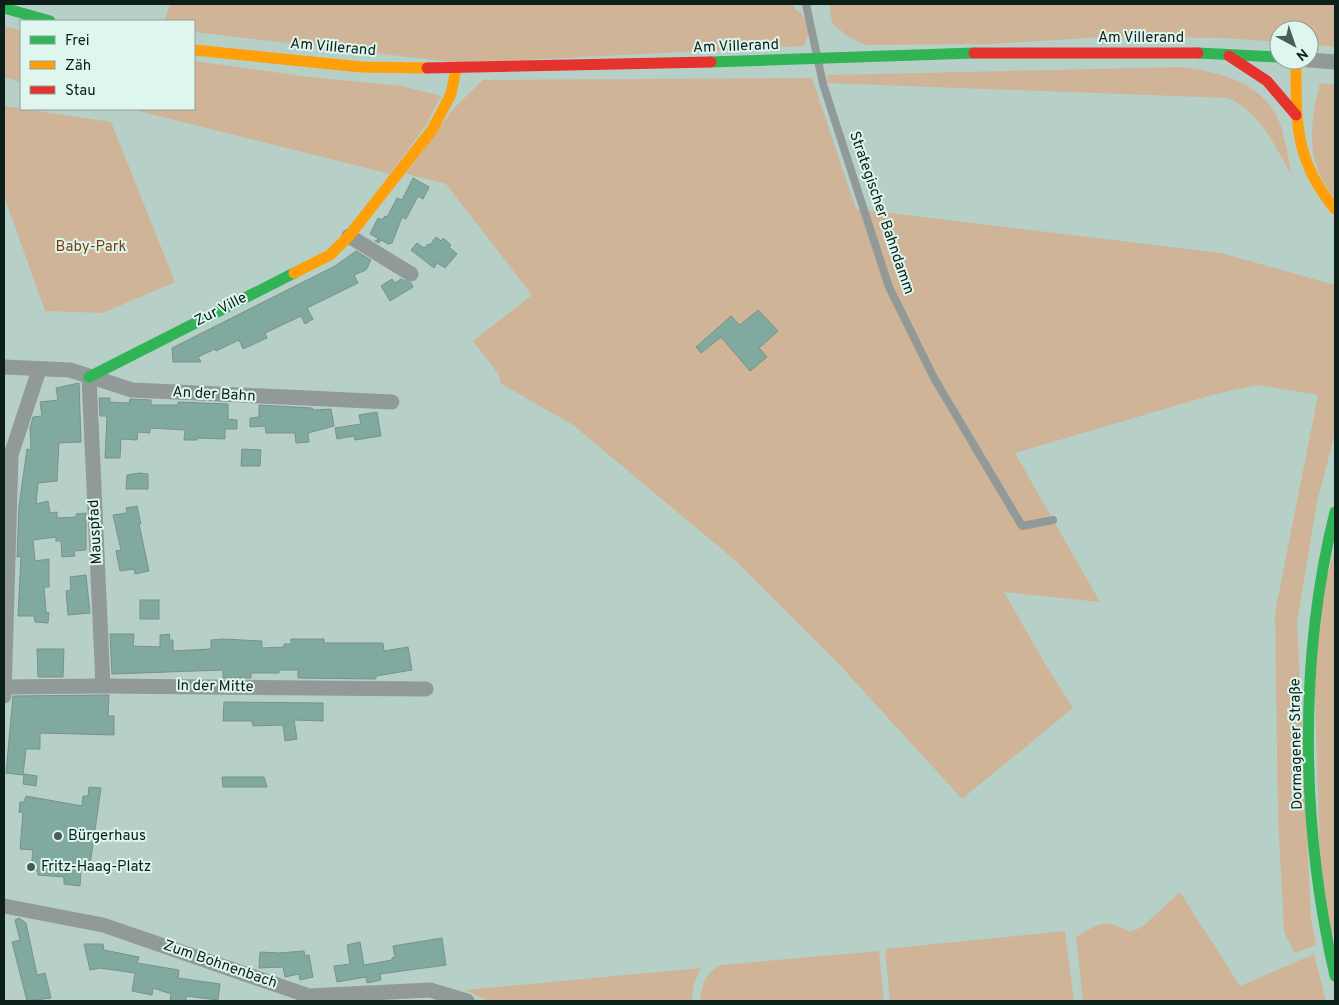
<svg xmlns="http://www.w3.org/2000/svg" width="1339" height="1005" font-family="Overpass,sans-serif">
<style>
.green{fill:#cfb498}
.building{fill:#80aaa0;stroke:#7c908a}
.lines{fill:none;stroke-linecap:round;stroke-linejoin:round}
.lane{stroke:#919a98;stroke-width:8}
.street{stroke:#919a98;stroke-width:15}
.fast{stroke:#30b455;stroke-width:11}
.slow{stroke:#ff9f0a;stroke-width:11}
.jam{stroke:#e5322d;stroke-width:11}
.poi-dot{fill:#485d57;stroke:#dff6ee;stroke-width:2}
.labels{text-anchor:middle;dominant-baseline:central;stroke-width:4;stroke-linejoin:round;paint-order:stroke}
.street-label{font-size:15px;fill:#0d1f1a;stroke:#dff6ee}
.park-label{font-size:15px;fill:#783e11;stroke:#dff6ee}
.poi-label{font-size:15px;fill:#0d1f1a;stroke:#dff6ee;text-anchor:start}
</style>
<rect width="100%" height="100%" fill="#b6d0c8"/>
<g class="green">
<path d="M170,4H794L795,9C810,18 811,32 804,46L460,63L194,32V21H164Z"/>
<path d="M829,4H1335V47L1309,44V30H1279V42L1224,38L1103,37L992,44L865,45L846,35L832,23Z"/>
<path d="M4,27L21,30V82L4,77Z"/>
<path d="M194,61L309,77L402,86L441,96L426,125L390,174L130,109H194Z"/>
<path d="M1182,67C1216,72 1252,79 1273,110C1285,127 1287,155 1292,176C1275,147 1261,112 1228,98L826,83L828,75Z"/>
<path d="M812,78L856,209L1221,253L1335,285V433L1317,502L1297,622L1311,918L1316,945L1295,953L1284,932L1278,818L1275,613L1318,395L1258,385L1212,395L1015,453L1100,602L1004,592L1045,664L1073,708L962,799L836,661L737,562L573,425L500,383L499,375L473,341L532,295L446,184L406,174L453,109L483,80Z"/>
<path d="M1320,83L1335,85V199C1305,162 1309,127 1320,83Z"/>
<path d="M4,106L111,122L175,282L103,313L45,311L4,196Z"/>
<path d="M1335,549V932L1322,938L1313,623Z"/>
<path d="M1180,892L1240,986L1314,954L1326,1001H1083L1076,937C1100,923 1104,918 1130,932L1142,927Z"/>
<path d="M1065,931L1074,1001H890L885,949Z"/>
<path d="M879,951L884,1001H700C703,983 704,974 721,965Z"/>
<path d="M701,968L694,983L692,1001H489L465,990Z"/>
</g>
<g class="building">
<path d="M413,178L429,187L423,199L418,196L406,219L402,217L392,243L388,244L381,240L379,243L375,241L379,239L370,234L378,218L382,220L385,216L387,217L397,198L402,200Z"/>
<path d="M436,237L441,241L443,238L451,245L449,247L457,254L445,268L437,263L434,268L411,250L417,243L424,248L428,244L430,245Z"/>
<path d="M356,251L371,260L366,270L354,275L358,283L307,308L313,319L305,324L301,316L265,333L267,338L243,349L239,340L216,351L215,349L198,357L201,362H173L172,348L335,266Z"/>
<path d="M392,279L395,283L401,279L411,283L413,287L390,301L381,286Z"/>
<path d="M758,310L778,331L759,348L767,357L750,371L721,337L701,353L696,347L731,316L740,325Z"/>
<path d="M79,383L81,442L59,443L57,481L38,483L36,504L48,501L50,513L57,512V518L76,517V514L86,513V550L74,551L75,556L62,557L61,541H56V537L33,540L35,561L49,559V587H44L46,612L49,613L48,623L35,622L34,616H18L21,556L17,557L19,506L27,449L31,450L30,428L33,417L42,416L40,402L58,400L56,388Z"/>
<path d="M99,398H110V402L129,403L130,399L151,400V405H178V402L228,404V419L237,420V429H225V439L197,438V440H184L185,430L150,428V433L138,432L137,440L121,439L120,458H105L107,416H100Z"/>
<path d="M259,405L312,408L313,410L331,409L334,426L308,433L309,442L296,443L295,433H266L265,426L250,427V418L259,417Z"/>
<path d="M377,412L381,436L355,440L354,436L337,439L335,428L361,424L359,415Z"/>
<path d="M242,449L261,450L260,466H241Z"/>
<path d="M139,473L148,474V489H126L127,475Z"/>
<path d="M137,506L141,524H139L149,571L135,574L134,569L120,571L116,551L121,550L113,515L127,513L126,508Z"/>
<path d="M86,575L90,613L68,615L66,591L71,590L70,577Z"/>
<rect x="140" y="600" width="19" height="19"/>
<path d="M110,634H134L133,646L160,647V635L170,634L169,640H173V651L211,649V640L223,639L262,641V648L284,647V644H291V639H324V643H383L384,651L408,647L412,670L376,676V679L298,678V670H279V673H251V678H223V670L112,674Z"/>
<path d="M37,649H64L63,677H38Z"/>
<path d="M109,695L108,716H114V735L40,733V749H26L23,775L6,773L13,696Z"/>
<path d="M224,702L323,703V721L294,720L297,739L285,741L283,725L253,726L252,721H223Z"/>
<path d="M24,774L37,776L36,786L23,784Z"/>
<path d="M222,777H264L267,787H223Z"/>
<path d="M89,787L101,788L89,872L81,871L80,886L64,884V877L38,875V871L31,870L33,850L20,849L23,813L19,812L20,802H24L26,796L82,806L83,796H88Z"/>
<path d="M19,918L26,923L37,975L45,973L51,998L27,1001L12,942L20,940L15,920Z"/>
<path d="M442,938L446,965L380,974L381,980L367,983L366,977L337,982L334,966L350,964L347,945L360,942L364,965L392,960V958L395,957L393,946Z"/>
<path d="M84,944H103L104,950L139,957L137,963L179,970L178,978L220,984L218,1000L186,996V1000L170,1001L171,994L153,988L152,995L132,991L135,973L100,968L90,970Z"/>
<path d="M304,951L305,956L309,955L313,977L300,980L299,974L285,977L283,967L259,968L260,952L279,953Z"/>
</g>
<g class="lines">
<path class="lane" d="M806,4L823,84L889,287L934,378L1022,526L1053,520"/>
<g class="street">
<path d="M1309,60L1335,62"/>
<path d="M349,236L411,274"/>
<path d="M4,367L70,370L132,390L392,402"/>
<path d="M89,377L103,686"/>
<path d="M4,687L103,686L426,689"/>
<path d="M4,696L11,455L39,370"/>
<path d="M4,906L103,925L309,996L430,990L467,1001"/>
</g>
<g class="fast">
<path d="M4,8L50,21"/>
<path d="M1198,53L1279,57"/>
<path d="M711,62L974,53"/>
<path d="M89,377L294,273"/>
<path d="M1335,512C1298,660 1301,828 1335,976"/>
</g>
<g class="slow">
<path d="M194,50L361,67L427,68"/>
<path d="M1296,60C1296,121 1294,160 1335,209"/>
<path d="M294,273L330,255L349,236L432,130L451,94L456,69"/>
</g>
<g class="jam">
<path d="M974,53H1198"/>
<path d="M1229,56L1267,81L1296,115"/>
<path d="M427,68L711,62"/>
</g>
</g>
<g class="poi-dot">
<circle cx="58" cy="836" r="5"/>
<circle cx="31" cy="867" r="5"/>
</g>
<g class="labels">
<g class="street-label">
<text x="1141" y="38">Am Villerand</text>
<text transform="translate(736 47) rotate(-2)">Am Villerand</text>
<text transform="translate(333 48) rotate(5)">Am Villerand</text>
<text transform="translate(881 213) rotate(71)">Strategischer Bahndamm</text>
<text transform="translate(221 310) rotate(-27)">Zur Ville</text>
<text transform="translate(214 395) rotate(3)">An der Bahn</text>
<text transform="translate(96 532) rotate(-93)">Mauspfad</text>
<text transform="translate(215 687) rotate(1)">In der Mitte</text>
<text transform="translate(1297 744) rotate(-91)">Dormagener Straße</text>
<text transform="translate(220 965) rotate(19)">Zum Bohnenbach</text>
</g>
<g class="park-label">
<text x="91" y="247">Baby-Park</text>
</g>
<g class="poi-label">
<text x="68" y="836">Bürgerhaus</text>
<text x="41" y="867">Fritz-Haag-Platz</text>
</g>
</g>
<rect width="1339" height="1005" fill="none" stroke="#0d1f1a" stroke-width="10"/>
<rect x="20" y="20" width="175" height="90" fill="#dff6ee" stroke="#8ba099"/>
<rect x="30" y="36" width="25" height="8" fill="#30b455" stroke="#8ba099"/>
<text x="65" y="45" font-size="15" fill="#0d1f1a">Frei</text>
<rect x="30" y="61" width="25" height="8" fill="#ff9f0a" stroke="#8ba099"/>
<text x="65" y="70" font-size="15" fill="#0d1f1a">Zäh</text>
<rect x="30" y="86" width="25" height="8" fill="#e5322d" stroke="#8ba099"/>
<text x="65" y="95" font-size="15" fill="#0d1f1a">Stau</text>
<g transform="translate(1294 45) rotate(140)"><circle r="24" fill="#dff6ee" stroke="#8ba099"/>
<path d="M0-4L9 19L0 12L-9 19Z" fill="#485d57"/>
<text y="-8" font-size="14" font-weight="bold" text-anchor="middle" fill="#0d1f1a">N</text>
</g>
</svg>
